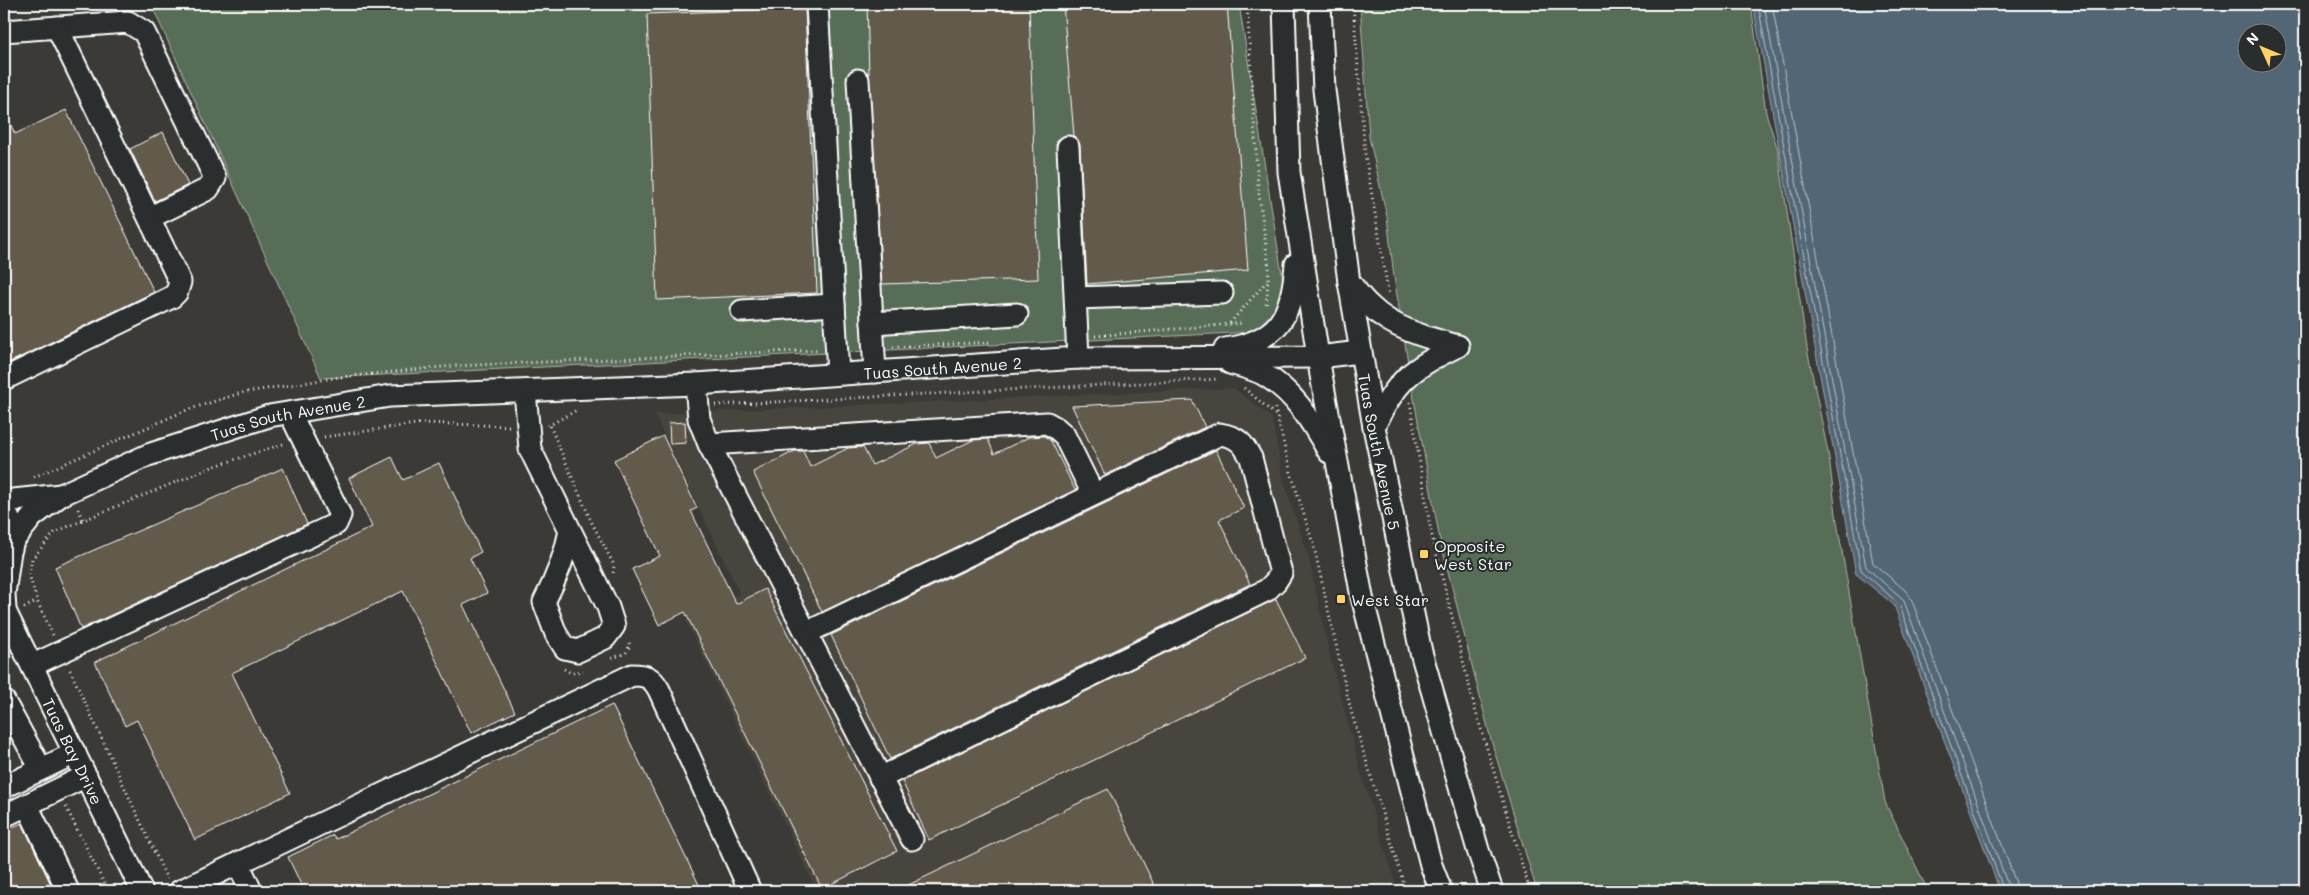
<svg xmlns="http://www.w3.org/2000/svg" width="2309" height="895" font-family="Mali,sans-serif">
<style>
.built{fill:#47443d}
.green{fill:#586d58;stroke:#acb6ac}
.water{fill:#526675;stroke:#97a3ac;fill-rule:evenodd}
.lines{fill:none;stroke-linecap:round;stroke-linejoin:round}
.shore{stroke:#bac2c8;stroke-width:1}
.building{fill:#625a4b;stroke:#fff}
.minor-casing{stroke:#fff;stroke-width:25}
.path{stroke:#fff;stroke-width:3;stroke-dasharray:1 4;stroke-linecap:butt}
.minor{stroke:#2a2d2e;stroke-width:21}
.poi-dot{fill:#ffd166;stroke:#2a2d2e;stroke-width:2}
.labels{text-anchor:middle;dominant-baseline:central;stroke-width:4;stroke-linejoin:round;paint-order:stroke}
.street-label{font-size:16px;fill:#fff;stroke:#2a2d2e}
.poi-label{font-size:16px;fill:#fff;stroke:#2a2d2e;text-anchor:start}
</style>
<rect width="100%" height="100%" fill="#3b3a37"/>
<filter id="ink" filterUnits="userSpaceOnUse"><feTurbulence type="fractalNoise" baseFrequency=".02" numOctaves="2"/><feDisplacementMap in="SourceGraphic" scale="10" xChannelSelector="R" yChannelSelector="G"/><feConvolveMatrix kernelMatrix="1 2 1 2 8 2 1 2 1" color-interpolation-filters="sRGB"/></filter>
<g filter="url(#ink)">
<path class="built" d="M1234,388L1272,418L1283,478L1309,559L1330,656L1363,779L1398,891H817L686,621L740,594L654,414Z"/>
<g class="green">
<path d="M151,4H1239L1286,299L1254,332L321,378Z"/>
<path d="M1360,4H1751L1766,113L1778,150L1807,348L1829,458L1837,522L1885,802L1928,891H1537L1491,740L1440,540L1415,405L1394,277L1387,217L1369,137Z"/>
</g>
<path class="water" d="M1753,4H2305V891H2000L1894,605L1856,574ZM2246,32H2276V62H2246Z"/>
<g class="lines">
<g class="shore">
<path d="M1758,4L1861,570L1899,604L2004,891"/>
<path d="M1764,4L1866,567L1904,601L2010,891"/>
<path d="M1772,4L1873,563L1906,591L1911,598L2016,883L2018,891"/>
</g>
</g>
<g class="building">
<path d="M867,4H1029L1038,279L882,284L869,75Z"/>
<path d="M1063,4H1227L1248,270L1087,284L1080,146L1078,140L1074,136Z"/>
<path d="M805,8L817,293L657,300L647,14Z"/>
<path d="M4,110L15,134L66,110L154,292L4,365Z"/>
<path d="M163,132L188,185L155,201L130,149Z"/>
<path d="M1192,400L1205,427L1105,475L1072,406Z"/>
<path d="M685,422L686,443L670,444L669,423Z"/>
<path d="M663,436L697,508L691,511L736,604L765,589L897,851L822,889L685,612L659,625L632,569L660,556L614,460Z"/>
<path d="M1044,436L1051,441L1075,490L822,612L753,472L795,451H803L810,467L848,448L863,447L872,465L917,444L929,443L936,458L973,440L988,439L994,454L1029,437Z"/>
<path d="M1216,450L1244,508L1219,520L1250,584L890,759L831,635Z"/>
<path d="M392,457L403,480L439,463L481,552L470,558L487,593L463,605L515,712L471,733L403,591L232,673L290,793L195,840L137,720L125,726L95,662L372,527L349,478Z"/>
<path d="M283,468L307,524L81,629L55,567Z"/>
<path d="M1276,599L1305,658L929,840L902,781Z"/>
<path d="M612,705L702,891H304L288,857L333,835L336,839Z"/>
<path d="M1108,789L1157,891H896Z"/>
<path d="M22,823L54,891H4V831Z"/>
</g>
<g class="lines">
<g class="minor-casing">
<g id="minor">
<path d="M817,4L838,374"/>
<path d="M1284,4L1289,172L1321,375L1362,597L1431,865L1441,891"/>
<path id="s1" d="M1320,4L1324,90L1349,282L1374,427L1421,652L1478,850L1492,891"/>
<path d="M4,31L128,22L144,32L215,178L208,189L151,217"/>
<path d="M858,80L875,372"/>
<path d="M1068,147L1078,358"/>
<path d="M1349,282C1356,290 1362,299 1370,306C1393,329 1428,338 1458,346"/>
<path d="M1076,298L1222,293"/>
<path d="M742,311L834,305"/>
<path d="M872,323L1017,314"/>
<path d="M1225,349C1279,341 1292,316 1296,264"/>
<path d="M1230,363C1240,366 1253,369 1263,374C1295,392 1311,421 1329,452"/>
<path d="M4,379L172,297L177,292L180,282L57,27"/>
<path d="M696,384L699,419L709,444L912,839"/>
<path d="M525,391L530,449L608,607L614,626L605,638L578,651L565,648L556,634L544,602C556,579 565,556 570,531"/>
<path d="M1374,427C1395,381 1413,367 1458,346"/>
<path d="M709,444L1047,423L1056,428L1064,435L1093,494"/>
<path d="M4,501L61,495"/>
<path d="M4,509C12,523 15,534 11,549"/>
<path id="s2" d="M13,541L32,517L61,495L148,455L269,416L390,396L696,384L1078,358L1318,357L1360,352"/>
<path id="s3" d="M4,609L142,891"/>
<path d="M5,610L4,594L10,551"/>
<path d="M806,633L1220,434C1238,437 1243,443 1251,458L1281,573L1276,581L1267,590L880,778"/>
<path d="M33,665L336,524L340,515L290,413"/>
<path d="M4,701L41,769"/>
<path d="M4,787L75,753"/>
<path d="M27,805L68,891"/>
<path d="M4,816L86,776"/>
<path d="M238,863L251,891"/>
<path d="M180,891L632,675C646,675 652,677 659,690L750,891"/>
</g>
</g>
<g class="path">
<path d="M1247,4L1258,187L1269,268L1266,307"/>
<path d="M1353,4L1365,154L1389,296"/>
<path d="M1230,323L1267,281"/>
<path d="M1095,336L1243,323"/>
<path d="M893,347L992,342"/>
<path d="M1244,388L1277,416"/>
<path d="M1410,402L1431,532L1475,709L1530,891"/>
<path d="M715,405L1218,379"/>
<path d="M1275,408L1291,473L1314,547L1351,711L1406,891"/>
<path d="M548,426L577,410"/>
<path d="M550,426L592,523L614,565L613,574"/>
<path d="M324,437L423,423L509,426"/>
<path d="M34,477L187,410L241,393L340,377L453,366L817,350"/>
<path d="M78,509L83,520"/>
<path d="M24,608L37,601"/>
<path d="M53,635L37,601L29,574L32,559L55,532L212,467L283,444"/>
<path d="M612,658L626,653L630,645L628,640"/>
<path d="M564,669L571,673L583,671"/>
<path d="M70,670L167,879"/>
<path d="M4,674L8,683"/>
<path d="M66,807L108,891"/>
</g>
<use href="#minor" class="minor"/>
</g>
</g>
<g class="poi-dot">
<rect x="1419" y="549" width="10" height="10" rx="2.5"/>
<rect x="1336" y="594" width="10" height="10" rx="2.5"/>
</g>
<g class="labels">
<g class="street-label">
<text stroke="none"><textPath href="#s2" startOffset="966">Tuas South Avenue 2</textPath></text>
<text stroke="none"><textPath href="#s2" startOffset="308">Tuas South Avenue 2</textPath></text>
<text stroke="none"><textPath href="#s1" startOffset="452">Tuas South Avenue 5</textPath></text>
<text stroke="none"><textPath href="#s3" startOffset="158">Tuas Bay Drive</textPath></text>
</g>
<g class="poi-label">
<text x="1434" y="545">Opposite<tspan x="1434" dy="18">West Star</tspan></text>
<text x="1351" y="599">West Star</text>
</g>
</g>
<rect width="2309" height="895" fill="none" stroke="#2a2d2e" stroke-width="20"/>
<rect x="10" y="10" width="2289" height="875" fill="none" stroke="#fff" stroke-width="2" filter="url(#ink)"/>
<g transform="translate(2262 48) rotate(314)"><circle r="24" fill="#2a2d2e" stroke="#7f8182"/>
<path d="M0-4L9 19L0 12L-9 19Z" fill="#ffd166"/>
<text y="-8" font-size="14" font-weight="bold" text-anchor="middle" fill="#ffffff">N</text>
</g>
</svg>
